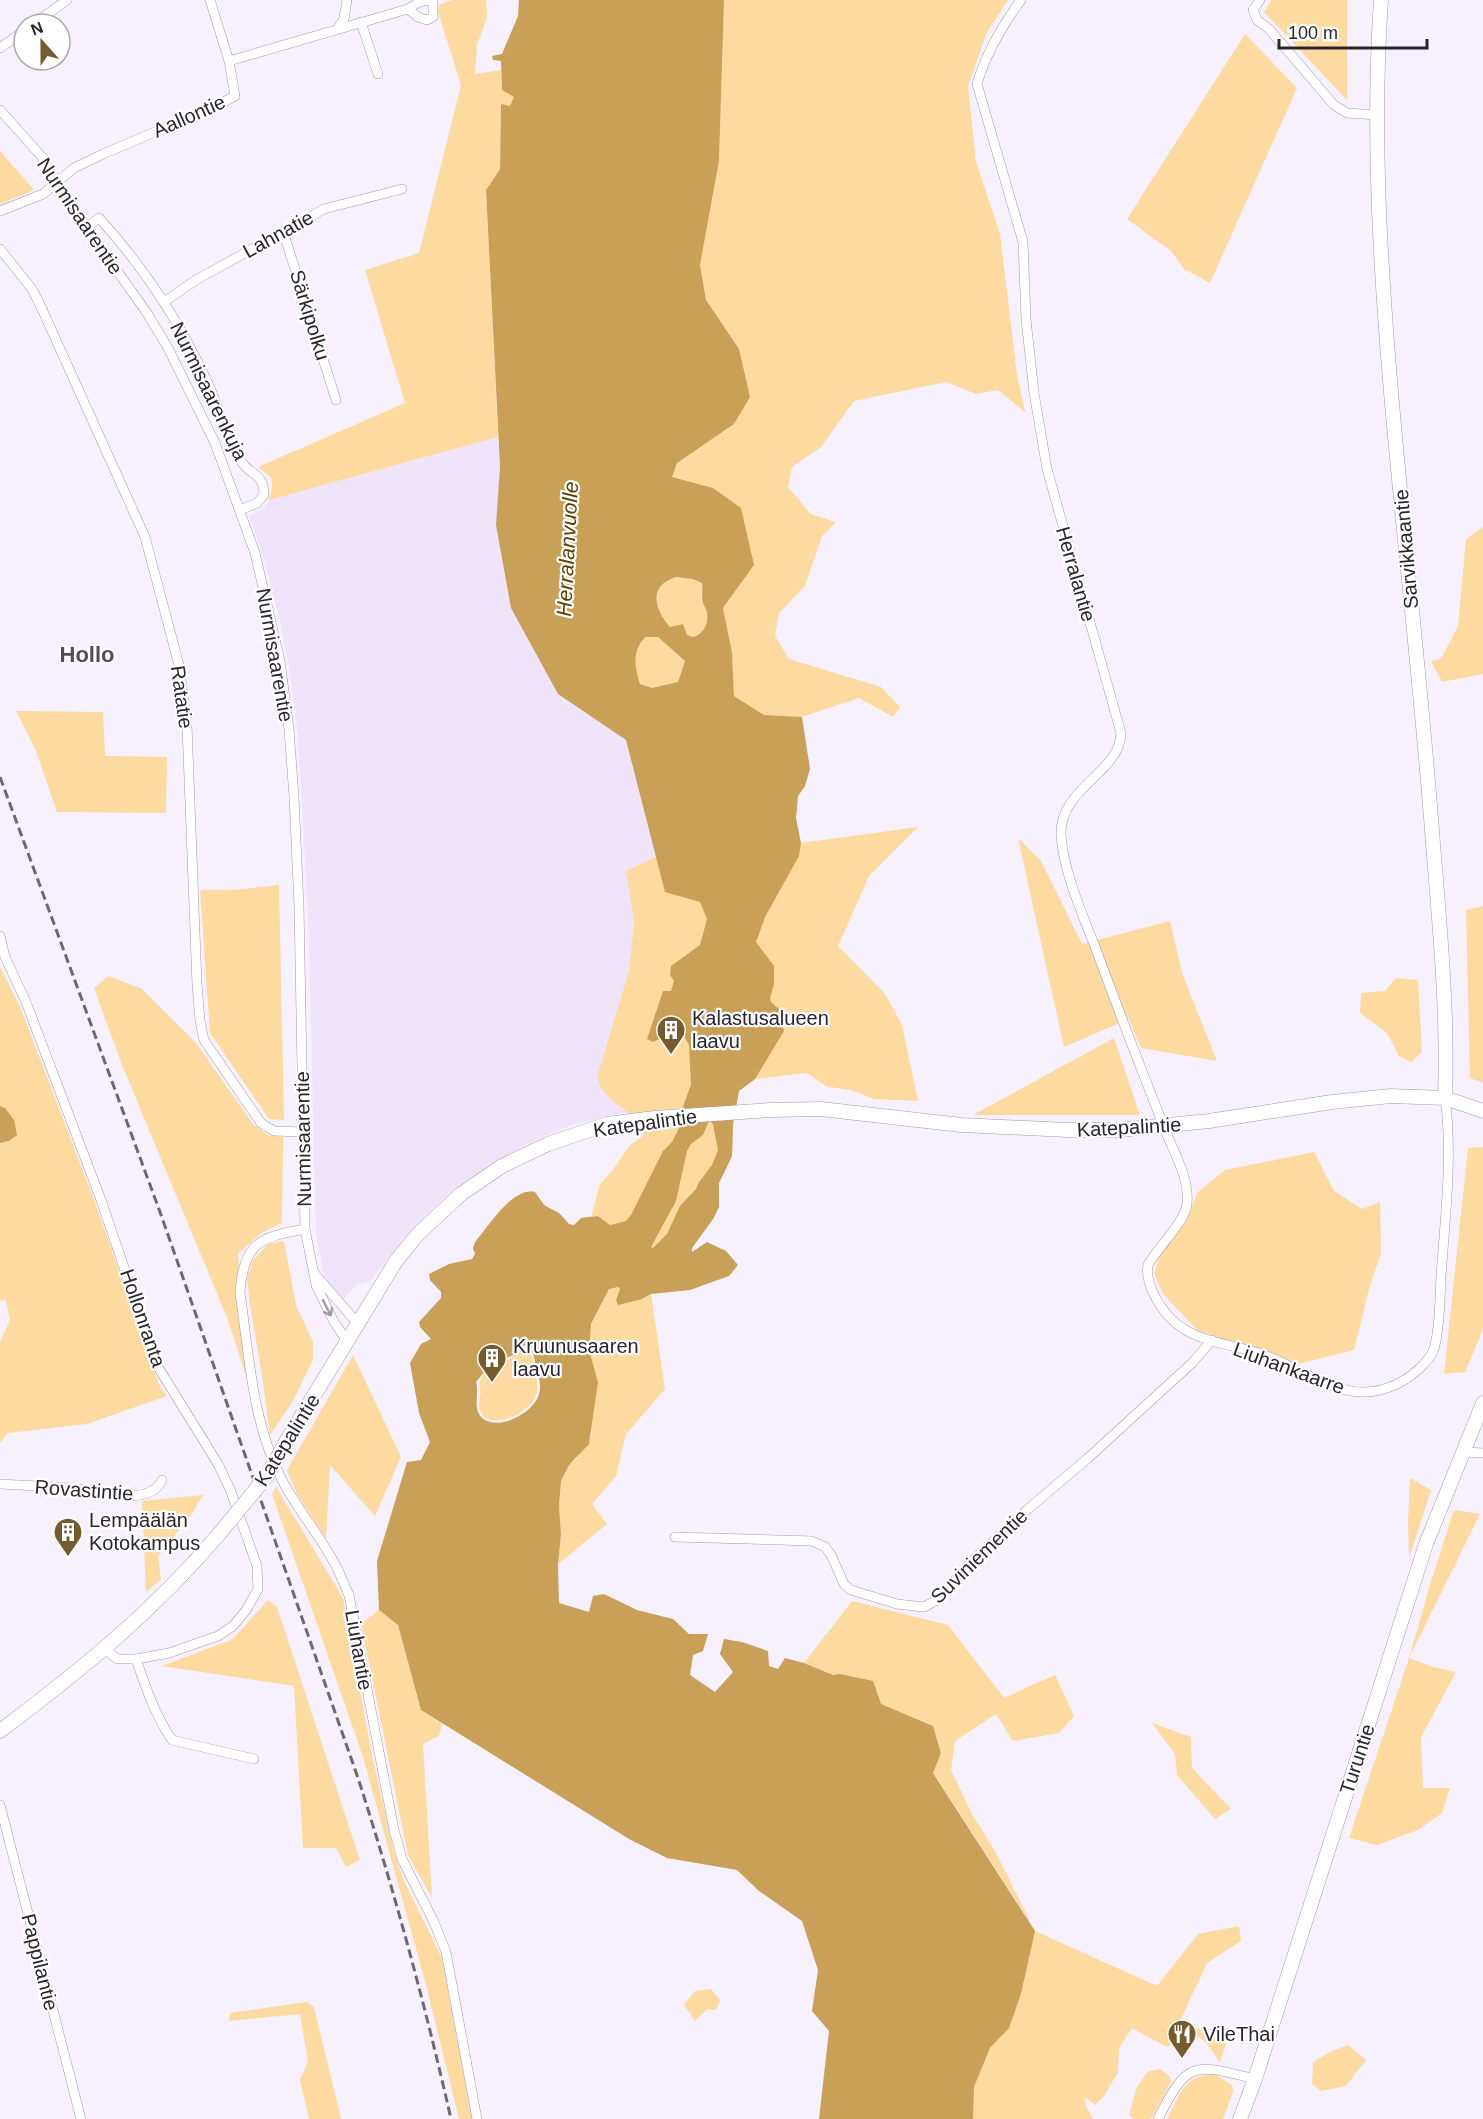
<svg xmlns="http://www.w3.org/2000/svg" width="1483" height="2119" font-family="Arial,sans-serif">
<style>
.built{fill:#f0e4fb}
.green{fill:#fdda9f}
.water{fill:#c9a058;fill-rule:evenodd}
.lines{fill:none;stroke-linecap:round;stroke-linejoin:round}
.street-casing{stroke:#a697b2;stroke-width:10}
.secondary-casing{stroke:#a697b2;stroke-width:15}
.street{stroke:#fff;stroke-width:9}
.secondary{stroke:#fff;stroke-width:14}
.rail{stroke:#6e6872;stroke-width:3;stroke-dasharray:9 4.5;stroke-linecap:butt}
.secondary-bridge-casing{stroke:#a697b2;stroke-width:15;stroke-linecap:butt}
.secondary-bridge{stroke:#fff;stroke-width:14}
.oneway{stroke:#9f9ca1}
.labels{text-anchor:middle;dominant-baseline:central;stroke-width:4.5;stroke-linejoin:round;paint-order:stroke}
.street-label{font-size:20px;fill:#2a242e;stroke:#fff}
.poi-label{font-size:20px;fill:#2a242e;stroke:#fff;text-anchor:start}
.water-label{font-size:21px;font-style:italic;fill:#5c4003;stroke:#fff}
.quarter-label{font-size:22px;font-weight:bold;fill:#564961;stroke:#fff}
</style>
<rect width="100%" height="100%" fill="#f7f1fd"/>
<path class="built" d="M498,437L500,467L558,694L626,740L665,892L682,1109L620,1113L571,1125L533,1141L496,1161L454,1189L433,1208L413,1227L370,1281L356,1285L343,1300L328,1282L323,1270L316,1234L308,912L298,735L289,667L278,613L264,559L249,516L264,508L269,500Z"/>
<g class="green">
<path d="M452,0H486L487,18L477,45L475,74L501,70L502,89L514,97L510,106L501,105L500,169L486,190L498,437L269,500L272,488V478L258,467L405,403L365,270L419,253L461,85L438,12L439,5Z"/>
<path d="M724,0H1008L987,32L968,86L976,162L1000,234L1017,375L1025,412L998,390L976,394L946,382L854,401L821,447L792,467L788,487L811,514L836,522L822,536L805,586L779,613L775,636L789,659L881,687L900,707L893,717L859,698L802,717L764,715L734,696L732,652L723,608L754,565L672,477L677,463L734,424L739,349L706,300L700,265L719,161Z"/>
<path d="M1272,0H1347V100L1264,12Z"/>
<path d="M1245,34L1297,88L1210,283L1184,269L1171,251L1127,219Z"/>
<path d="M0,151L34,190L0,204Z"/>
<path d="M1483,527V674L1442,682L1431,661L1441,659L1458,626L1466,539Z"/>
<path d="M676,577L693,579L702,583C703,590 701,597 702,602C703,605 706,607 707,610C710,622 704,634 693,637L687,635L683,624L670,627C655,608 648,586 676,577Z"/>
<path d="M650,636L658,637L685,661L678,683L652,688L640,684C638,678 635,671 634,665C634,654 640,638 650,636Z"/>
<path d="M16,711L103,712L105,756L167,757L166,813L57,812L36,751Z"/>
<path d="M918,827L869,876L838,946L885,994L902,1025L918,1101L874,1099L851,1090L827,1087L807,1073L755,1079L739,1091L733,1124L732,1156L719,1183V1207L713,1219L692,1248V1252L642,1256L610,1225L598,1216L591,1217L600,1184L612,1171L629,1146L644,1135L624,1109L614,1103L601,1088L597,1077L629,971L634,923L626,871L656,857L799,856L801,843Z"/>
<path d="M1018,838L1041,861L1082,944L1170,921L1182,973L1217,1061L1141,1048L1129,1019L1064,1047Z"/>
<path d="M279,885L284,1120L269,1119L210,1033L200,890H233Z"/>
<path d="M1483,906V1083L1470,1078L1466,910Z"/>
<path d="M0,967L21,1009L93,1197L160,1387L167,1396L87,1424L8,1433L0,1443V1342L10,1320L6,1300L0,1301V1143L9,1141L5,1108L0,1106Z"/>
<path d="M109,976L142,989L196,1043L253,1124L268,1135L283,1137L282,1223L261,1233L238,1254L247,1379L228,1320L122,1065L94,988Z"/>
<path d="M1396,978L1418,980L1422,1052L1411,1062L1399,1056L1387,1033L1360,1013L1361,993L1385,991Z"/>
<path d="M1114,1038L1140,1115H973Z"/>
<path d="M1483,1147V1329L1465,1372L1444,1374L1468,1148Z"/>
<path d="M1314,1152L1334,1191L1362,1209L1380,1202L1381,1253L1369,1289L1354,1350L1298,1364L1197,1330L1163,1294L1154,1274L1161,1252L1185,1223L1198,1192L1225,1170Z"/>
<path d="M284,1241L296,1305L313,1342V1360L293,1401L270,1435L261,1369L250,1306L247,1278L253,1260L268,1244Z"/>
<path d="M614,1287H618L620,1290L642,1299L651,1294L665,1389L626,1434L616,1476L592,1504L607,1524L558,1564L561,1534L559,1506L561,1481L569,1465L577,1458L592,1435L591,1423L595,1402L589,1350L590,1332L591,1325L609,1289Z"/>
<path d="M521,1347C531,1348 532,1355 533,1364C534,1376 540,1381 536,1395C531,1413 488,1433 480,1410C478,1405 480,1401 480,1396C481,1391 479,1387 480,1382C486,1362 513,1365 521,1347Z"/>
<path d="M353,1355L401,1457L375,1516L330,1465L326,1539L297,1494L287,1470Z"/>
<path d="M1410,1478L1431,1490L1409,1558L1408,1521Z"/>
<path d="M276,1487L343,1598L372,1755L394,1852L404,1881L442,1958L472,2119H459L425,1981L363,1757L272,1494Z"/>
<path d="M203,1495L191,1515L158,1556L161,1579L146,1592L142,1501Z"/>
<path d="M1454,1510L1480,1514L1409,1658L1433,1667L1456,1672L1421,1737L1423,1788H1450L1442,1813L1418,1830L1377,1845L1349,1838L1409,1658L1430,1585Z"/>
<path d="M268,1600L277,1607L360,1860L346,1867L336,1848H303L294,1686L162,1666L233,1639Z"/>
<path d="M852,1601L948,1625L1004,1698L1055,1675L1074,1716L1059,1733L1013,1741L996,1714L955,1741L951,1770L972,1814L996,1853L1035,1931L1157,1986L1198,1934L1239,1926L1241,1941L1207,1963L1179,2023L1228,2038L1220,2062C1208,2046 1205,2033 1182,2036L1167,2047L1132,2028L1119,2048L1118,2072L1104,2096L1095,2105L1085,2097L1086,2106L1093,2119H973L974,2087L990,2048L1009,2027L1021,1994L1035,1930L933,1772L941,1753L933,1726L881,1704L840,1674L833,1675L804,1663Z"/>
<path d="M379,1610L398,1625L421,1710L442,1724L439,1736L423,1744L432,1898L408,1855L361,1624Z"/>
<path d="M1152,1723L1191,1737L1192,1768L1231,1809L1215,1819L1177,1775L1175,1754Z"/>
<path d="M711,1989L720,2000L716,2010L707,2009L695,2021L684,2005L695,1991Z"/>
<path d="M306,2002L314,2007L341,2119H309L300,2080L308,2062L300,2014L229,2021L230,2013Z"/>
<path d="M1348,2045L1366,2060L1346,2086L1321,2091L1312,2084L1313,2062L1332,2051Z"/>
<path d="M1159,2069L1169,2075L1171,2082L1153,2116L1150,2119H1134L1129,2115L1136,2089L1147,2072Z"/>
<path d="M1215,2074L1232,2085L1233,2092L1223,2119H1167C1180,2094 1184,2075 1215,2074Z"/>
</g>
<g class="water">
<path d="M519,0H724L719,161L700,265L706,300L739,349L750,397L734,424L677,463L672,477L713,488L741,508L754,565L723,608L732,652L734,696L764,715L802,717L810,769L805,786L798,796L796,818L801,843L799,856L765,917L756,942L774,966V984L770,998L771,1002L779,1009L784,1031L755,1079L739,1091L733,1124L732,1156L719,1183V1207L713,1219L692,1248V1252L707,1242L726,1251L738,1265L729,1276L690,1290L651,1294L642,1299L618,1305L616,1300L620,1289L618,1287L609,1289L591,1324L589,1350L598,1382L589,1444L569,1465L561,1481L559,1506L561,1534L558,1564L559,1603L589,1612L593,1596L604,1594L637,1610L673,1619L689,1634H708L703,1651L693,1655L690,1675L715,1692L733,1672L720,1654L724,1639L742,1642L768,1651L769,1666L778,1669L785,1658L804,1663L833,1675L840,1674L873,1681L881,1704L933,1726L941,1753L933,1773L1035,1931L1021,1994L1009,2028L990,2048L974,2087L973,2119H819L829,2031L812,2011L818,1970L802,1921L759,1891L737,1870L667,1858L629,1839L421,1710L398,1625L379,1610L377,1561L407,1462L421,1460L430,1442L419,1413L410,1363L421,1344L431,1339L420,1327L419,1322L441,1298V1292L430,1280L429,1274L449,1264L472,1259L475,1254L473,1248L475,1242C489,1226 512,1187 535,1192L544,1205L559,1213L569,1224L574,1225L581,1218L598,1216L610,1225L626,1221L631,1215L663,1151L672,1142L682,1122V1109L691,1085L689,1045L684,1036L678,1031L653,1042L647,1039L663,991H671L674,981L670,975L671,966L700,945L707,919L700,902L665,892L626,740L558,694L511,608L496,525L500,467L486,190L500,169L501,104L510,106L514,97L502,90L501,61L493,60L492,56L502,54L518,16ZM676,577L693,579L702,583C703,590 701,597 703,603C704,606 707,610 707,613C709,624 703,634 693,637L687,635L683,624L670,627C654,608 648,586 676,577ZM646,637H658L685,661L678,682L652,688L640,684C635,668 631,650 646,637ZM710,1121L713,1124L718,1150L712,1165L699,1182L696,1189L680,1206L667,1234L653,1248L651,1247L676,1201L687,1151L691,1144L703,1135L708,1123ZM522,1345C534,1348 534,1356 536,1367C538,1377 542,1382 539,1394C534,1414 492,1435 479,1414C474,1405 479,1392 476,1382L486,1370L496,1362L514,1355Z"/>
<path d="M0,1106L5,1108L14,1120L17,1135L9,1141L0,1143Z"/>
</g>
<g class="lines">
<g class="street-casing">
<g id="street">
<path d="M1021,0C1002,26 986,53 977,84L1023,242L1026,319L1034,393L1047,469L1121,733C1121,772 1059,788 1061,835C1063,871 1084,918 1097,952C1118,1009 1140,1066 1162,1122C1171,1148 1190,1176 1187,1204C1185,1222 1158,1247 1148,1265C1144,1286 1165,1318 1184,1329C1206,1343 1238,1346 1262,1354C1294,1365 1330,1393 1364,1392C1387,1392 1409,1380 1424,1364C1428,1360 1432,1354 1434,1349C1440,1329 1440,1297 1441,1276C1445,1220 1453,1153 1445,1098"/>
<path d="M1260,0L1253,10L1257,20L1269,29L1334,105L1347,113L1378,115"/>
<path d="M361,22L378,74"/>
<path d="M33,24L67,0"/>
<path d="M337,29L344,19L347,0"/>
<path d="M0,48L24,31"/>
<path d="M229,61L408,9L419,2L429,0L433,3V17L427,20L418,17L408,9"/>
<path d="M0,110L43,158L67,200L147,313L168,348L215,443L255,553L280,661L289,729L294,797L299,906L305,1229L316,1285L334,1322L347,1341"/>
<path d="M0,211L43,194L74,168L103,154L214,107L235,96L229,61L210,0"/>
<path d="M86,227L99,218C142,265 177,318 204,375C217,402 226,432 240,459C248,476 264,471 264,495L257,503L240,510"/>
<path d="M283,231L336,400"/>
<path d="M0,249L32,289L42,309L145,537L179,665L187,726L197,984L200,1021L204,1040L261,1123L274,1131L303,1132"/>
<path d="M164,302L196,280L324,209L402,189"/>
<path d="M0,936L5,957L26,1002L101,1200L158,1367L218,1464L230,1489L257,1566L258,1589L247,1609L233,1626L218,1636L169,1653L136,1659H117L105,1649"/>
<path d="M305,1229C259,1237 244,1243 240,1293C249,1354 252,1420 280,1476C296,1509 322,1537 338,1570C342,1578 345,1587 349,1595L394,1830L402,1859L434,1922L446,1952L477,2119"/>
<path d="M314,1273L358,1324"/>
<path d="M1464,1452L1483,1453"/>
<path d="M0,1484C28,1486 56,1486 84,1490C105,1493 150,1506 162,1480"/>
<path d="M675,1537L812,1541L825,1547L831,1555L844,1584L851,1590L897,1604L924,1607L937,1600L968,1565L1028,1509L1087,1459L1192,1363L1212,1340"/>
<path d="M136,1659C146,1688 155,1715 172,1740L254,1759"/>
<path d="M0,1805L81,2119"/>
<path d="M1158,2119C1188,2059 1194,2064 1255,2079"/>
</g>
</g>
<g class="secondary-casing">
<g id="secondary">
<path d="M1381,0C1372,131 1380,262 1391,392C1404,543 1422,693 1433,844C1440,929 1448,1013 1445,1098"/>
<path d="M290,1435L396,1261L418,1234L461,1194L502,1166L548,1144L607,1124L655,1118L770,1110L821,1109L961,1125L1068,1130H1119L1209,1121L1332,1102L1391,1096L1445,1098L1483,1111"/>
<path d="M0,1731C81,1670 153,1612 219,1534"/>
<path d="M1240,2119L1255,2079L1426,1544L1483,1403"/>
</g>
</g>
<use href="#street" class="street"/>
<use href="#secondary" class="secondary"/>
<path class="rail" d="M0,777L160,1212L358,1778C394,1890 425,2004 451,2119"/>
<g class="secondary-bridge-casing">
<path id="secondary-bridge" d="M219,1534L267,1476L290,1435"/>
</g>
<use href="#secondary-bridge" class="secondary-bridge"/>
</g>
<defs><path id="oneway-shaft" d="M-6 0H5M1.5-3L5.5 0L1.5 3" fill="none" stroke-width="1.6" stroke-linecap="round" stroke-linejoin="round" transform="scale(1.5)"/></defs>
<use class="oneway" href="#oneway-shaft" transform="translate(327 1308) rotate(63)"/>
<defs>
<g id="building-pin" transform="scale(1.5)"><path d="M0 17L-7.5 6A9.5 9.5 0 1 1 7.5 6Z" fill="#755b2d" stroke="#fff"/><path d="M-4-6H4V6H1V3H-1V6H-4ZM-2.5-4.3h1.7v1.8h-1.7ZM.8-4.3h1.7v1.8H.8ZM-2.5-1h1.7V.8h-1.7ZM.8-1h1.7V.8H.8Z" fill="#fff"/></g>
<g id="restaurant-pin" transform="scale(1.5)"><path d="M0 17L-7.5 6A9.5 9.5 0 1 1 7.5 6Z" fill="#755b2d" stroke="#fff"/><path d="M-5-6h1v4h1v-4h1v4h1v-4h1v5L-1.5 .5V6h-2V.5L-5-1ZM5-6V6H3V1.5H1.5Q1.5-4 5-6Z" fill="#fff"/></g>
</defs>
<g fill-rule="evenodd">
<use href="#building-pin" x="671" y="1030"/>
<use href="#building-pin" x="492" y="1358"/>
<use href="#building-pin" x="68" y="1532"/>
<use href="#restaurant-pin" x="1182" y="2034"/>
</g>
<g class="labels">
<g class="street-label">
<text transform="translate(189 116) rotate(-24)">Aallontie</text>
<text transform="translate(80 216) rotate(56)">Nurmisaarentie</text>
<text transform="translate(278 234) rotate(-29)">Lahnatie</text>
<text transform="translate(310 315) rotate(73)">Särkipolku</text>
<text transform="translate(209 391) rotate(64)">Nurmisaarenkuja</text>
<text transform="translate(1406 549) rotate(-95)">Sarvikkaantie</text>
<text transform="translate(1076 574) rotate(74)">Herralantie</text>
<text transform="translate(275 655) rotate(80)">Nurmisaarentie</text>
<text transform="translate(182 697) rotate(82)">Ratatie</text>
<text transform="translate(645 1123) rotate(-8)">Katepalintie</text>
<text transform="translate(1129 1127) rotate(-3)">Katepalintie</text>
<text transform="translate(303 1139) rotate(-91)">Nurmisaarentie</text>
<text transform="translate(143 1318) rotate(71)">Hollonranta</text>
<text transform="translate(1289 1368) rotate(20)">Liuhankaarre</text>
<text transform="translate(287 1440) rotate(-58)">Katepalintie</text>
<text transform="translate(84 1490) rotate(4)">Rovastintie</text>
<text transform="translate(979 1556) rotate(-44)">Suviniementie</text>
<text transform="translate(359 1650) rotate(80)">Liuhantie</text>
<text transform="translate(1357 1759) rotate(-72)">Turuntie</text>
<text transform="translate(40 1962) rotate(76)">Pappilantie</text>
</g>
<g class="poi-label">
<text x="692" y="1018">Kalastusalueen<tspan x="692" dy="23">laavu</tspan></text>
<text x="513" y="1346">Kruunusaaren<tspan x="513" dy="23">laavu</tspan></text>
<text x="89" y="1520">Lempäälän<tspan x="89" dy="23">Kotokampus</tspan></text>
<text x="1203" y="2034">VileThai</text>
</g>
<g class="water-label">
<text transform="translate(567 549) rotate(-87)">Herralanvuolle</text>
</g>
<g class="quarter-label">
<text x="87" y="654">Hollo</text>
</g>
</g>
<g transform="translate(42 42) rotate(339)"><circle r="28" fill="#ffffff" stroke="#aaa7ab" stroke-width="1.5"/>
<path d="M0-4.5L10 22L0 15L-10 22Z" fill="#755b2d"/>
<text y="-9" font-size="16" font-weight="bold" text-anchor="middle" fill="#2a242e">N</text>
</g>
<path d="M1279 39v9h148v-9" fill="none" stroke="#2a242e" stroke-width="3"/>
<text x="1288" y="39" font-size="18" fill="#2a242e" stroke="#ffffff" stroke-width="4.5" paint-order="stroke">100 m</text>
</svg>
